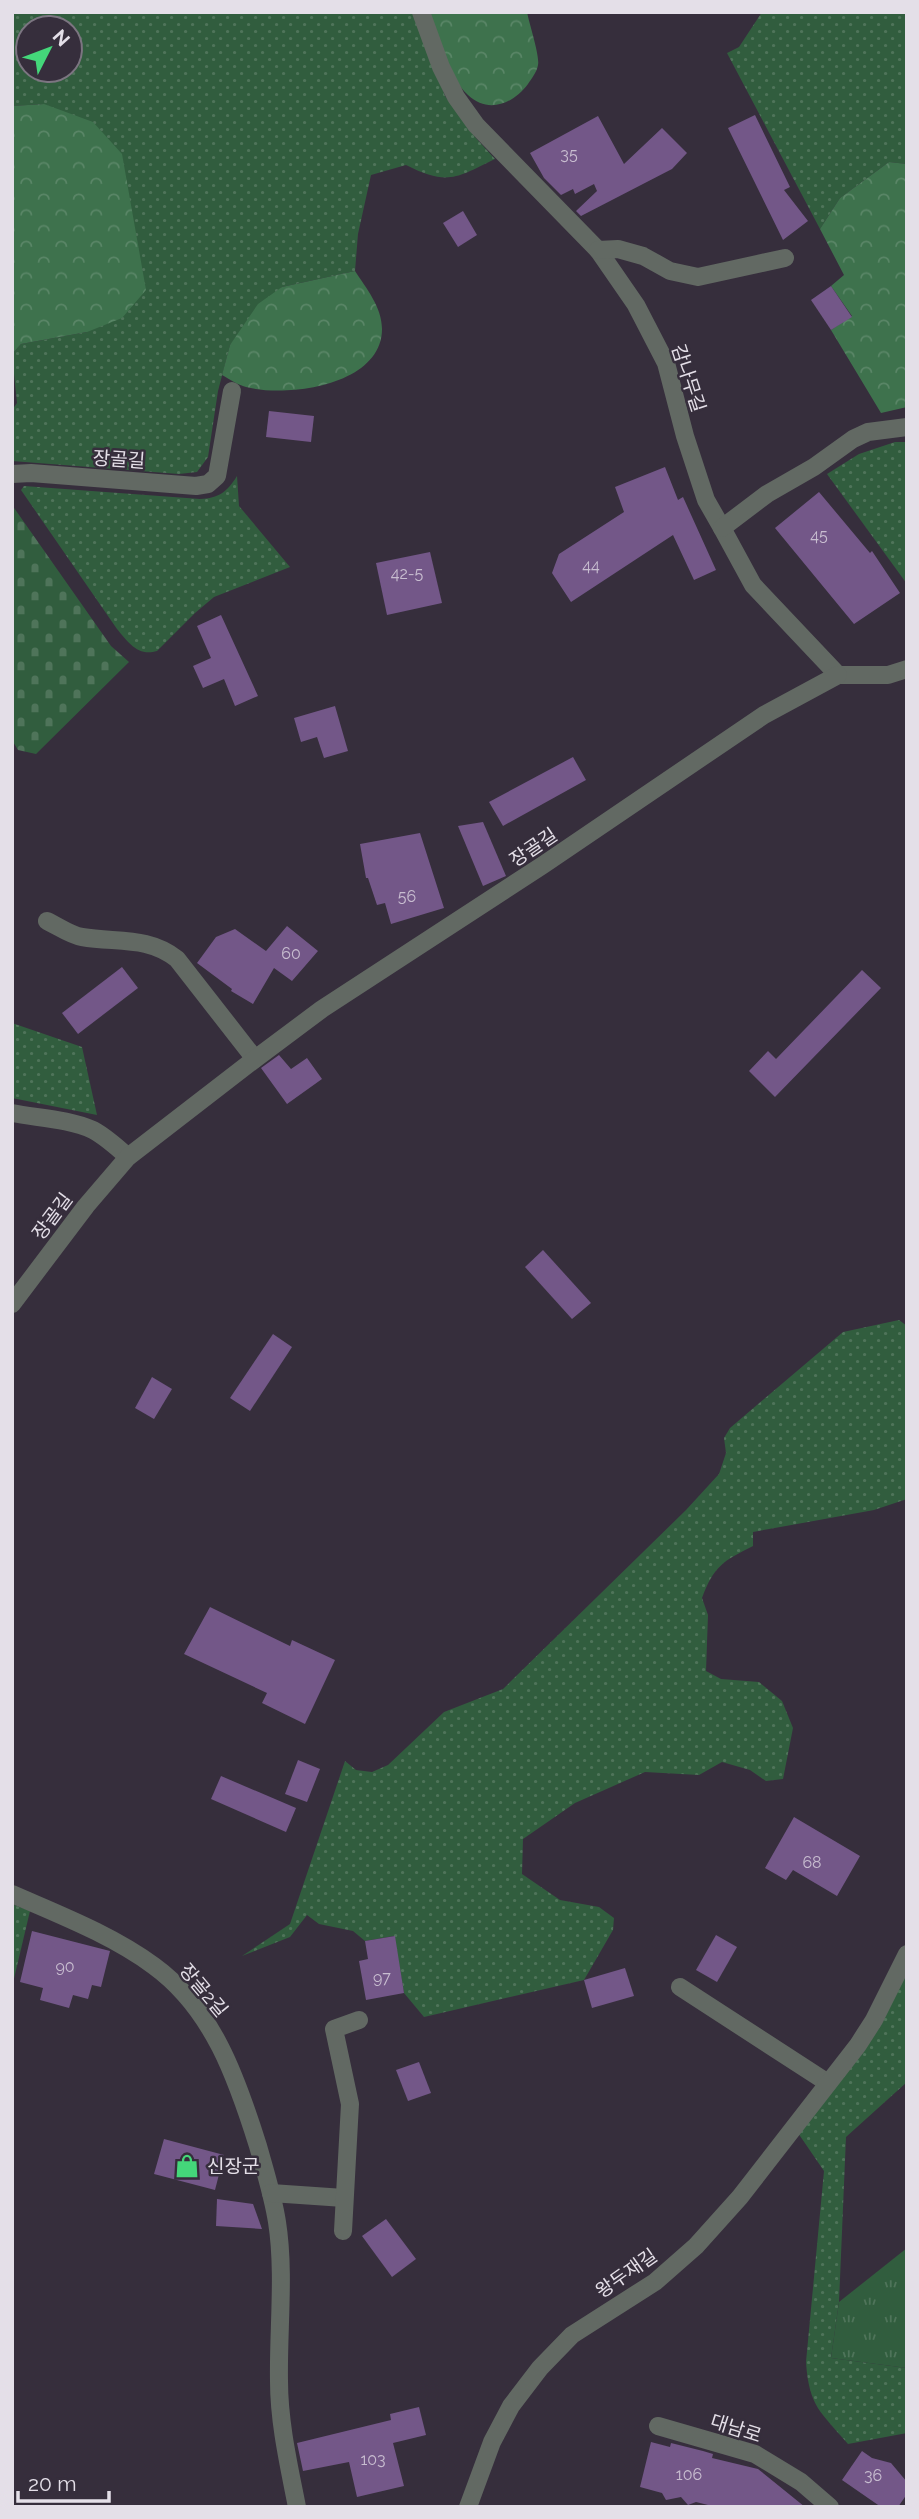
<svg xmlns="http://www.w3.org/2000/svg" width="919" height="2519" font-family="Raleway,'Noto Sans KR',sans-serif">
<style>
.grass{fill:url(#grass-dots);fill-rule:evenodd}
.forest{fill:url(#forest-crowns)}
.cemetery{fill:url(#cemetery-stones)}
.park{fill:url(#park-tufts)}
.building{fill:#735788}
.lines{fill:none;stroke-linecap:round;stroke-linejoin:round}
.lane{stroke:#626963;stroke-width:18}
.labels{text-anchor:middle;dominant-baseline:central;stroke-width:5;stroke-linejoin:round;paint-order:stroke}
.number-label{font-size:16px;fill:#c8bdd0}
.street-label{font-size:19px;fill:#e4dfe8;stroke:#362e3c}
.poi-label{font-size:19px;fill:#e4dfe8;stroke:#362e3c;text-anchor:start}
</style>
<defs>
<pattern id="grass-dots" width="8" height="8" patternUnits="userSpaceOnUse" patternTransform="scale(1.75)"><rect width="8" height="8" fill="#315d3e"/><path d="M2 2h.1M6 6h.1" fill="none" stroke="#4f745a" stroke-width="1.8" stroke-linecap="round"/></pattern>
<pattern id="forest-crowns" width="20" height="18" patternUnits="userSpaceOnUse" patternTransform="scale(1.75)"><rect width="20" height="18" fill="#3e724d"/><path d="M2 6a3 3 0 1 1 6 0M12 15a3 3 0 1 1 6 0" fill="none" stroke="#5a8667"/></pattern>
<pattern id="cemetery-stones" width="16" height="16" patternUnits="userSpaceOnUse" patternTransform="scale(1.75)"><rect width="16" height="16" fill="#315d3e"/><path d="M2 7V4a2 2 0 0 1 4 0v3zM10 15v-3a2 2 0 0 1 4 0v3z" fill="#4f745a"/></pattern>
<pattern id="park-tufts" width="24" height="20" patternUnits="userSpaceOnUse" patternTransform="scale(1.75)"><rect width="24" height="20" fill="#315d3e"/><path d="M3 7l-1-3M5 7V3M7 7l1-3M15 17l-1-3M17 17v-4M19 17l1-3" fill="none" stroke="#4f745a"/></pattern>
</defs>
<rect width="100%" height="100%" fill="#362e3c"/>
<g class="grass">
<path d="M12,12H416L445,96L475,137L495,159C456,178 448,186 406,165L371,175L358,234L355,271L282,287L230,345L218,391L208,457L197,472L179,474L12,461V410L17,403L12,354L21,344L87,332L44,104L12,106ZM28,28H70V70H28Z"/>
<path d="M762,12H907V164L889,162L840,198L820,229L727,53L739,47Z"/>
<path d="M895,442H907V584L827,474L859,454Z"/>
<path d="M237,476L239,506L290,567L214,597L195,613L157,651C138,657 128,642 117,629L21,490L24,486L200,499C219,498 227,492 237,476Z"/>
<path d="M12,1023L82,1047L97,1115L12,1098Z"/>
<path d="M899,1320L907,1326V1499L874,1510L753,1532V1546C723,1561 714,1566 702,1598L708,1615L706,1671L721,1679L759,1682L782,1701L793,1728L783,1779L766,1781L750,1770L722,1762L699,1775L645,1772L575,1803L523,1839L522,1874L560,1900L599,1907L614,1918L613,1930L584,1980L424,2017L404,1993L394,1936L365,1941L353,1931L319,1924L307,1915L290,1937L242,1956L290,1924L345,1761L356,1770L372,1772L388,1765L444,1712L503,1689L686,1510L719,1474L726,1453L724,1438L730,1428L843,1332Z"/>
<path d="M12,1904L30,1911L12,1987Z"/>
<path d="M907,1968V2082L846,2137L839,2302L831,2358L907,2368V2433L848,2444C821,2412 809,2407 806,2362L824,2171L798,2133Z"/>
</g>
<g class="forest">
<path d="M426,12H527C529,23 540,56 538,65C537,72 531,79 528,84C513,104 488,114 468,95C448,76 435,38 426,12Z"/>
<path d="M44,104L93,122L122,154L146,290L122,318L87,332L21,344L12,354V106Z"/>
<path d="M889,162L907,164V407L881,413L831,330L852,316L831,286L844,275L820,229L840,198Z"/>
<path d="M355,271C366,288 382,307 382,329C382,385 288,398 246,387C238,385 229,379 222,375L230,345L258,304L282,287Z"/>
</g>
<path class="cemetery" d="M12,505L111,646L129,662L36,754L18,750L12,740Z"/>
<path class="park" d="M907,2248V2368L831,2358L839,2302Z"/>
<g class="building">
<path d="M755,115L790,187L784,190L808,221L783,240L728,128Z"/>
<path d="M598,116L624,164L662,128L687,153L672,169L581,216L576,211L597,191L594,184L575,194L573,189L561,195L544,178L530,153Z"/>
<path d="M463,211L477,235L458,247L443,223Z"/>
<path d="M831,286L852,317L831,330L811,300Z"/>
<path d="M269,411L314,416L311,442L266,437Z"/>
<path d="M665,467L678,500L683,497L716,570L694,580L673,535L571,602L552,573L559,554L624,512L615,487Z"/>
<path d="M819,492L870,553L872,551L900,593L854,624L775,528Z"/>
<path d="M430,552L442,603L387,615L376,563Z"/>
<path d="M221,615L258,696L235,706L224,679L203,688L193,666L211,658L197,626Z"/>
<path d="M335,706L348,751L324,758L317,737L301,742L294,718Z"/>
<path d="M573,757L586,780L503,826L489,802Z"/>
<path d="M483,822L506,876L483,886L458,826Z"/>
<path d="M420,833L444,908L391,924L385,903L377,905L368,878H366L360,844Z"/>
<path d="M287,926L318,951L292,981L274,968L253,1004L231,991L232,989L197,963L216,937L235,929L266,951Z"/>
<path d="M122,967L138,988L78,1034L62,1013Z"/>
<path d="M862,970L881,988L775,1097L749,1071L768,1051L776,1059Z"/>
<path d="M279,1055L291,1069L307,1058L322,1079L287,1104L261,1068Z"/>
<path d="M543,1250L591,1303L572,1319L525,1267Z"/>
<path d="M273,1334L292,1347L250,1411L230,1398Z"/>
<path d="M152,1377L172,1389L154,1419L135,1408Z"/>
<path d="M210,1607L290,1646L292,1640L335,1660L305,1724L262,1703L267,1693L184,1654Z"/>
<path d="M298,1760L320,1769L307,1802L285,1794Z"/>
<path d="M221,1776L296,1808L286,1832L211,1799Z"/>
<path d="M794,1817L860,1856L837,1896L793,1870L786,1880L765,1868Z"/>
<path d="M32,1931L110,1951L101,1987L92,1985L88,1999L73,1995L69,2008L40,2000L43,1988L20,1982Z"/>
<path d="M716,1935L737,1947L717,1982L696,1970Z"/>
<path d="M395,1936L404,1993L366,2000L359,1961L368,1959L365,1941Z"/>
<path d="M625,1968L634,1996L592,2008L584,1980Z"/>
<path d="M419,2062L431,2093L408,2101L396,2070Z"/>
<path d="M164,2139L224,2155L215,2190L154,2174Z"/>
<path d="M217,2199L253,2204L262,2229L216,2226Z"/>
<path d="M386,2219L416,2259L392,2277L362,2236Z"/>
<path d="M419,2407L426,2435L393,2443L404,2486L357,2497L349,2462L303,2471L297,2443L391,2420L390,2414Z"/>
<path d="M651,2442L670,2447L671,2443L703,2451L713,2454L712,2458L758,2469L805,2507H716L696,2502L688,2505L681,2497L666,2500L662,2493L640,2487Z"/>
<path d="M862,2451L872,2458L891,2463L907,2482V2494L898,2507H881L842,2480Z"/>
</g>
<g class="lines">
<g class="lane">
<path d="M421,12L441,67L456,97L476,125L598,250L636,305L666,363L685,436L706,500L722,528L753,585L838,675H888L907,669"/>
<path d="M598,250L618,249L643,256L670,271L698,277L785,258"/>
<path d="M12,474L31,473L196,486L208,484L217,476L232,391"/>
<path d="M722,528L767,494L814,467L853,439L868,432L907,427"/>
<path d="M47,921C58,926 70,935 82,937C117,943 148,936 177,959L255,1059"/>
<path d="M12,1113C38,1118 69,1119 93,1130C106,1137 117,1147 128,1157"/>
<path d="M12,1304L86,1206L128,1157L255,1059L322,1009L543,865L764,715L838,675"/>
<path d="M12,1894C60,1915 112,1935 154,1966C213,2009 237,2079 258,2146C265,2171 273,2196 277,2222C285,2272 278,2331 279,2381C279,2423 289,2466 297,2507"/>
<path d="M680,1987L828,2083"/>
<path d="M271,2193L344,2198"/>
<path d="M343,2231L350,2104L334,2029L359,2020"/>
<path d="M658,2426L755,2454L801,2482L830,2507"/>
<path d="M468,2507L492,2442L511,2406L540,2368L572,2335L655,2282L696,2246L740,2197L858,2045L874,2020L907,1954"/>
</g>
</g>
<defs>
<g id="shop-bare" transform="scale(1.89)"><path d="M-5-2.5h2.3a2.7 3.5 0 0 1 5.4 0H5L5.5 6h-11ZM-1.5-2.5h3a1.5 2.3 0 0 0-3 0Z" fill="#44d77a" stroke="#362e3c" stroke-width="2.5" paint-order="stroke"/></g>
</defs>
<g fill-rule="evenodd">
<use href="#shop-bare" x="187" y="2166"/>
</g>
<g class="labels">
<g class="number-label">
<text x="569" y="154">35</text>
<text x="819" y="535">45</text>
<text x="591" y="565">44</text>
<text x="407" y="573">42-5</text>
<text x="407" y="896">56</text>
<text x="291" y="953">60</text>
<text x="812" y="1862">68</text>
<text x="65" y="1966">90</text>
<text x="382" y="1977">97</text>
<text x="373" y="2459">103</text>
<text x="689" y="2474">106</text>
<text x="873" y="2475">36</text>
</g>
<g class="street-label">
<text transform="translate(689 378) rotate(72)">감나무길</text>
<text transform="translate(119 459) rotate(4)">장골길</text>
<text transform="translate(533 847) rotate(-34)">장골길</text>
<text transform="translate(52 1216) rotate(-53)">장골길</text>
<text transform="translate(204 1990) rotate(50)">장골2길</text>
<text transform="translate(626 2273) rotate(-35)">왕두재길</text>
<text transform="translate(736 2428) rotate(18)">대남로</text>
</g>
<g class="poi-label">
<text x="207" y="2166">신장군</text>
</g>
</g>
<rect width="919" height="2519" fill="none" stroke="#e4dfe8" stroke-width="28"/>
<g transform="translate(49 49) rotate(48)"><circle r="33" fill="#362e3c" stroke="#7c7581" stroke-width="2"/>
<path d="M0-5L12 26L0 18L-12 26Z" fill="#44d77a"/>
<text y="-10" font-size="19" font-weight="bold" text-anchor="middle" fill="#e4dfe8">N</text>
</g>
<path d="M18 2491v10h91v-10" fill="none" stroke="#e4dfe8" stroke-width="3.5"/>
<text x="28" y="2491" font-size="21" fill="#e4dfe8" stroke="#362e3c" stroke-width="5" paint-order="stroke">20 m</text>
</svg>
